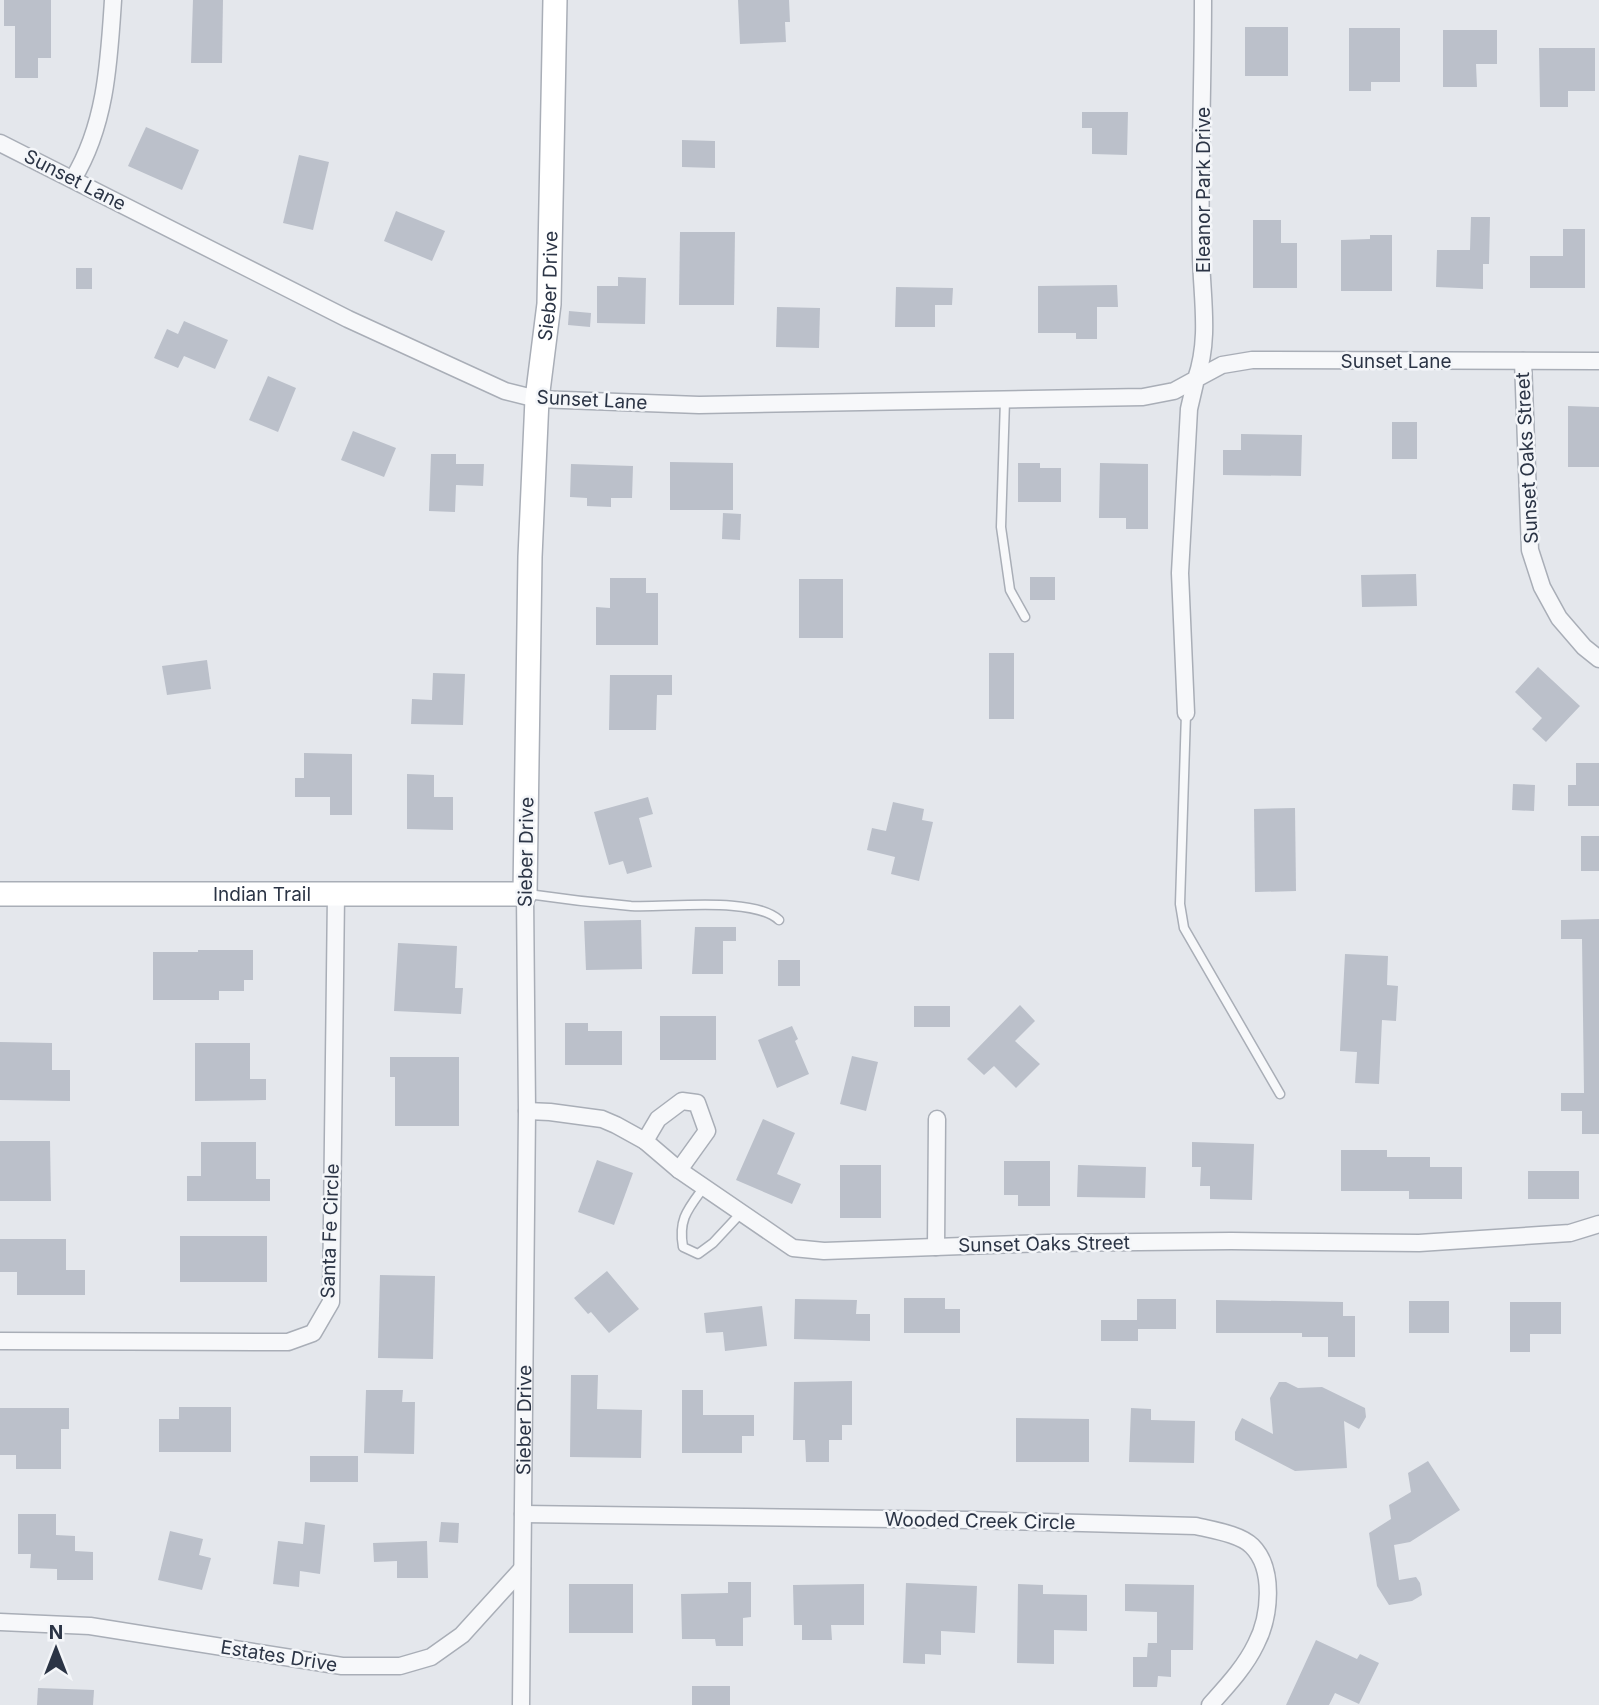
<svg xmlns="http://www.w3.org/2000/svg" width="1599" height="1705" font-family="Inter,sans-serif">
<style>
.building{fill:#bbc0ca}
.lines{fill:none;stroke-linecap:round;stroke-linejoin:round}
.lane-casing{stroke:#a9aeb7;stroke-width:11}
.street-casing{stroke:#a9aeb7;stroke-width:19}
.secondary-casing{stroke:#a9aeb7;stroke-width:26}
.lane{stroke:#f7f8fa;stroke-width:8}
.street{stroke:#f7f8fa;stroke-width:16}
.secondary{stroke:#fff;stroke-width:23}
.labels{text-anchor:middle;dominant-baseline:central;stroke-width:5;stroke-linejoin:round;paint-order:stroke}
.street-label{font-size:19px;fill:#2b3445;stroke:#f4f6f9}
</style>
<rect width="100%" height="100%" fill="#e4e7ec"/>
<g class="building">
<path d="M4,0H51V58H38V78H15V26H4Z"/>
<path d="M193,0H223L222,63H191Z"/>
<path d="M738,0H789L790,22H785L786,42L740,44Z"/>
<rect x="1245" y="27" width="43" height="49"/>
<path d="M1349,28H1400V82H1371V91H1349Z"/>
<path d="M1443,30H1497V64H1476L1477,87H1443Z"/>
<path d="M1539,48H1595V91H1568V107H1540Z"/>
<path d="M1082,112H1128L1127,155L1092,154V128H1082Z"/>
<path d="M146,127L199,150L182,190L128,166Z"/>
<path d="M682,140L715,141V168L682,167Z"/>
<path d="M299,155L329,162L313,230L283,223Z"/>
<path d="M396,211L445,231L432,261L384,241Z"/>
<path d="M1471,217H1490L1489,264H1483V289L1436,287L1437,250H1470Z"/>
<path d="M1253,220H1281V243H1297V288H1253Z"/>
<path d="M1563,229H1585V288H1530V256H1563Z"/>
<path d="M680,232H735L734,305H679Z"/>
<path d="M1370,235H1392V291H1341V240L1370,239Z"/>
<rect x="76" y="268" width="16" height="21"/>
<path d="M618,277L646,278L645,324L597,323V286H618Z"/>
<path d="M1117,285L1118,307H1097V339H1076V333H1038V286Z"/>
<path d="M896,287L953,288L952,305H935V327H895Z"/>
<path d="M777,307L820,308L819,348L776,347Z"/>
<path d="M569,311L591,313L590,327L568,325Z"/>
<path d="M184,321L228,340L215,369L184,356L178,368L154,358L167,329L178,334Z"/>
<path d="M268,376L296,388L278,432L249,420Z"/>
<path d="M1568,406L1599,407V467H1568Z"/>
<rect x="1392" y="422" width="25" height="37"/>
<path d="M353,431L396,448L384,477L341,460Z"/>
<path d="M1241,434L1302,435L1301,476L1223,475V450H1241Z"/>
<path d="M431,454H456V464H484L483,486L456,485L455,512L429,511Z"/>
<path d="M670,462L733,463V510H670Z"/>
<path d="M1018,463H1040V468H1061V502H1018Z"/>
<path d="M1100,463L1148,464V529H1126V518H1099Z"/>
<path d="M571,464L633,466L632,498H611V507L587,506V498L570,497Z"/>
<path d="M723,513L741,514L740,540L722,539Z"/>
<path d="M1416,574L1417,606L1362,607L1361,575Z"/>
<rect x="1030" y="577" width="25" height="23"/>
<path d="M610,578H646V593H658V645H596V607L610,608Z"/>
<rect x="799" y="579" width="44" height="59"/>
<rect x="989" y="653" width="25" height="66"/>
<path d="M207,660L211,689L167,695L162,666Z"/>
<path d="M1538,667L1580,706L1546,742L1532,729L1542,718L1515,692Z"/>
<path d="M433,673L465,674L463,725L411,724L412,699L432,700Z"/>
<path d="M610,675H672V695H657L656,730H609Z"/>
<path d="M304,753L352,754V815H330V797H295V778H304Z"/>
<path d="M1576,763H1599V806H1568V785H1576Z"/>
<path d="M407,774L434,775V797H453V830L407,829Z"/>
<path d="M1513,784L1535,785L1534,811L1512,810Z"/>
<path d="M648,797L653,814L639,818L652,867L627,874L623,861L609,865L594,812Z"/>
<path d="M893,802L924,809L922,820L933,822L919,881L891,874L895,857L867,850L872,828L886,831Z"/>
<path d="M1295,808L1296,891L1255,892L1254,809Z"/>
<rect x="1581" y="836" width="18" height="35"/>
<path d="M1599,919V1134H1582V1111H1561V1093H1584L1582,939H1561V920Z"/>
<path d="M641,920L642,969L586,970L584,921Z"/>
<path d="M695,927H736V941H723V974H692Z"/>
<path d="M398,943L457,946L455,988H463L461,1014L394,1011Z"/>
<path d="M198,950H253V980H244V991H219V1000H153V952H198Z"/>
<path d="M1345,954L1388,956L1387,985L1398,986L1396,1021L1382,1020L1379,1084L1355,1083L1357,1052L1340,1051Z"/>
<rect x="778" y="960" width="22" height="26"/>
<path d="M1020,1005L1035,1021L1015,1041L1040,1064L1016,1088L994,1066L984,1075L967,1059Z"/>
<rect x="914" y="1006" width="36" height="21"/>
<rect x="660" y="1016" width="56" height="44"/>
<path d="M565,1023H588V1031H622V1065H565Z"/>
<path d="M792,1026L798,1039L795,1041L809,1074L777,1088L758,1040Z"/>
<path d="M0,1042L52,1043V1070H70V1101L0,1100Z"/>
<path d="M195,1043H250V1079H266V1100L195,1101Z"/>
<path d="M852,1056L878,1062L866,1111L840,1104Z"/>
<path d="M390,1057H459V1126H395V1077H390Z"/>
<path d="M763,1119L795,1133L777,1174L801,1184L792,1204L736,1180Z"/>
<path d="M0,1141H50L51,1201H0Z"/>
<path d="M201,1142H256V1179H270V1201H187V1176H201Z"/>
<path d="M1192,1142L1254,1144L1252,1200L1210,1199V1186H1200L1201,1167H1192Z"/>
<path d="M1341,1150H1387V1157H1430V1167H1462V1199H1409V1191H1341Z"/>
<path d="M597,1160L633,1173L614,1225L578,1212Z"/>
<path d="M1004,1161H1050V1206H1018V1195H1004Z"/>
<rect x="840" y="1165" width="41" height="53"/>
<path d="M1078,1165L1146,1167L1145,1198L1077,1197Z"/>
<rect x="1528" y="1171" width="51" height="28"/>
<rect x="180" y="1236" width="87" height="46"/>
<path d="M0,1239H66V1270H85V1295H17V1272H0Z"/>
<path d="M607,1271L639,1309L609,1333L591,1312L588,1314L574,1298Z"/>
<path d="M380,1275L435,1276L433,1359L378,1358Z"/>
<path d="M904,1298H945V1309H960V1333H904Z"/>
<path d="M795,1299L857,1300L856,1314H870V1341L794,1339Z"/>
<path d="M1137,1299H1176V1329H1138V1341H1101V1320H1137Z"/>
<path d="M1216,1300L1343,1302V1316H1355V1357H1328V1337H1302V1333H1216Z"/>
<rect x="1409" y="1301" width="40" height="32"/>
<path d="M1510,1302H1561V1334H1530V1352H1510Z"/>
<path d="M762,1306L767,1346L725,1351L723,1332L706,1333L704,1313Z"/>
<path d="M571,1375H598L597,1409L642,1410L641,1458L570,1457Z"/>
<path d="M852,1381V1425H842V1440H829V1462H806L805,1440H793L794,1382Z"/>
<path d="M1279,1382H1286L1298,1388L1322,1387L1365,1408L1366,1417L1359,1429L1344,1421L1347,1468L1295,1471L1235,1440V1432L1242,1418L1273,1434L1270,1398Z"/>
<path d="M366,1390H403L402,1402H415L414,1454L364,1453Z"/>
<path d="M682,1390H703V1415H754V1436H742V1453H682Z"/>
<path d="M179,1407H231V1452H159V1419H179Z"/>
<path d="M0,1408H69V1429H61V1469H16V1455H0Z"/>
<path d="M1131,1408L1151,1409V1420L1195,1421L1194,1463L1129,1462Z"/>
<path d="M1016,1418L1089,1419V1462H1016Z"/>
<rect x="310" y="1456" width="48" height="26"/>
<path d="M1428,1461L1460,1510L1410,1542L1394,1545L1399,1580L1416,1577L1420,1583L1422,1595L1412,1601L1389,1605L1377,1586L1369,1533L1391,1519L1389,1505L1411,1492L1408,1473Z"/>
<path d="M18,1514H56V1535L75,1536V1551L93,1552V1580H57V1569L30,1568L31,1554H18Z"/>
<path d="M305,1522L325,1525L320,1574L300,1571L299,1587L273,1584L278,1541L303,1544Z"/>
<path d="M441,1522L459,1523L458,1543L439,1542Z"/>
<path d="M170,1531L203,1539L199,1555L211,1558L202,1590L158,1580Z"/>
<path d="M427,1541L428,1578H397V1561L374,1562L373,1543Z"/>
<path d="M728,1582H751V1617L743,1618V1646H716L715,1639H682L681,1594L728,1593Z"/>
<path d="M906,1583L977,1586L975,1633L941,1631V1655L925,1654V1664L903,1663Z"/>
<rect x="569" y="1584" width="64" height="49"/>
<path d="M864,1584V1625H831L832,1640H802V1625H794L793,1585Z"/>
<path d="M1018,1584L1043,1585V1594L1087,1595V1631L1054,1630V1664L1017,1663Z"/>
<path d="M1125,1584L1194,1585L1193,1650H1171V1677L1158,1676L1157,1687H1133V1657H1147L1148,1643H1157V1612L1125,1611Z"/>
<path d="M1316,1640L1357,1659L1360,1654L1379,1663L1359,1704L1335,1693L1329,1705H1286Z"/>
<rect x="692" y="1686" width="38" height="19"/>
<path d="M38,1688L94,1690L93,1705H37Z"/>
</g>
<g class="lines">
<g class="lane-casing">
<g id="lane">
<path d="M1005,400L1001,527L1010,590L1025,617"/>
<path d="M1186,713L1180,904L1184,928L1280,1094"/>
<path d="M528,894C562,899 596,903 631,906C668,908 753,896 779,920"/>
<path d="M704,1187C688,1209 678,1219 683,1247L698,1254L713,1243L741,1213"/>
</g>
</g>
<g class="street-casing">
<g id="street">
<path d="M0,143L348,319L505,391L537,399L699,405L1143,397L1174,391L1196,379C1210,339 1202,299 1201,257C1199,172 1203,86 1203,0"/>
<path d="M73,179C106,125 109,62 113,0"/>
<path d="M1523,361L1530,550L1542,587L1559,618L1584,647L1599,659"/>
<path d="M1186,713L1180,573L1189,409L1196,379L1222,365L1252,360L1599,361"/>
<path d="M527,1111L550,1112L602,1119L616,1125L645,1141L679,1170L793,1248L824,1251L1047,1243L1231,1241L1419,1243L1570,1233L1599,1224"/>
<path d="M645,1141L658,1119L682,1101L697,1103L707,1131L679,1170"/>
<path d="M936,1247L937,1119"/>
<path d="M0,1341L288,1342L313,1333L331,1302L336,894"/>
<path d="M523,1514L970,1520L1196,1526C1212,1530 1240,1534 1252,1546C1275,1569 1270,1617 1256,1644C1245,1667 1227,1686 1210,1705"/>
<path d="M0,1622L90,1626L342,1666H400L431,1657L462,1635L522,1569"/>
<path id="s1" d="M521,1705L527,1111L525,894"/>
</g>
</g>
<g class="secondary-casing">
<g id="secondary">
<path id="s2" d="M0,894H525L530,557L537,399L549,304L555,0"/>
</g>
</g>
<use href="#lane" class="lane"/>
<use href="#street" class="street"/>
<use href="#secondary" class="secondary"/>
</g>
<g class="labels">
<g class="street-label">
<text transform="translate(75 180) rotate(27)">Sunset Lane</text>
<text transform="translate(1203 190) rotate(-90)">Eleanor Park Drive</text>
<text stroke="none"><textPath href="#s2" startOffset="1134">Sieber Drive</textPath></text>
<text x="1396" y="361">Sunset Lane</text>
<text transform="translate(592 400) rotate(3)">Sunset Lane</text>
<text transform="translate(1527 458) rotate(-93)">Sunset Oaks Street</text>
<text transform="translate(526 852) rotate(-89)">Sieber Drive</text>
<text stroke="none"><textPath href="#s2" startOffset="262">Indian Trail</textPath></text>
<text transform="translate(330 1231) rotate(-88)">Santa Fe Circle</text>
<text transform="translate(1044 1244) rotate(-1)">Sunset Oaks Street</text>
<text stroke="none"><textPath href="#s1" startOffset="285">Sieber Drive</textPath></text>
<text transform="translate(980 1521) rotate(1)">Wooded Creek Circle</text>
<text transform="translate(279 1656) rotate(9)">Estates Drive</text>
</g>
</g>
<g transform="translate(56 1649)" stroke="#f4f6f9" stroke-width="5" paint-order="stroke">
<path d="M0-5L12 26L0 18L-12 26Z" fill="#2b3445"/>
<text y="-10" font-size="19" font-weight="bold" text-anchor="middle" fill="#2b3445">N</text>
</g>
</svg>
